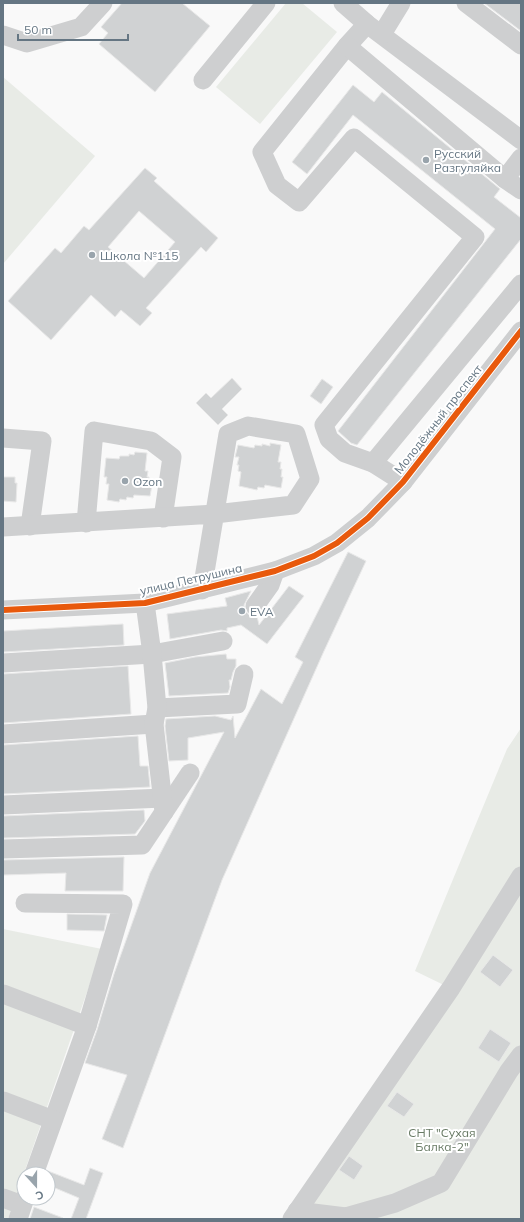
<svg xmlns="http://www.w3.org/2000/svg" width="524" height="1222" font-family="Mulish,sans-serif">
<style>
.green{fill:#e8ebe6}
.building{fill:#d0d2d3;stroke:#e8e8e8;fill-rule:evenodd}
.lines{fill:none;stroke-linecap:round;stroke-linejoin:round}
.minor{stroke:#cecfd0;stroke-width:19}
.cycleway-casing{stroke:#fff;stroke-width:8}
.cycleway{stroke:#e8590c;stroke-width:6}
.poi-dot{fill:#99a4ac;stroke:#fff;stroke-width:1.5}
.labels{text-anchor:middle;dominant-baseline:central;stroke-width:4;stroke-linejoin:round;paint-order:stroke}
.poi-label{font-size:12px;fill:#657683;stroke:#fff;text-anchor:start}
.street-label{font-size:12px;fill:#657683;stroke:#fff}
.park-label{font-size:12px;fill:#687a64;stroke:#fff}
</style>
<rect width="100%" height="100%" fill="#f9f9f9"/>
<g class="green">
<path d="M286,3H302L337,32L260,124L216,87Z"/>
<path d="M3,77L95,156L3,264Z"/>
<path d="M521,728V1219H292L450,988L415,971L507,749Z"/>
<path d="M3,929L102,949L8,1219H3Z"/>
</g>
<g class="building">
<path d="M122,3H182L210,26L155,92L99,44L108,33L101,27Z"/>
<path d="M484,3H521V31Z"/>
<path d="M353,85L374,102L382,92L500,189L494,197L521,218V239L357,445L351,443L338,431L495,229L353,115L307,174L292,162Z"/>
<path d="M145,168L157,178L154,181L218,238L206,252L201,247L146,308L152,313L140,326L121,310L115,317L91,295L51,340L8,301L55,248L61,253L84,226L89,230ZM139,211L175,242L144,278L108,247Z"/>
<path d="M232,378L242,389L222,409L228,415L218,425L196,403L206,393L211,398Z"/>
<path d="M322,379L333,387L321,404L310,396Z"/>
<path d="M270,443L281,445L278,462H281L280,469H282L281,477H283L281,488L265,485L264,488L258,487L257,490L239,486L241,472L238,471L239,465H237L239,457H235L238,445L254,448L255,445L262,446V444L270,446Z"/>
<path d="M135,452L147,453L145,471H148L147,477H149V484L152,485L150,496L134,495L133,498L127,497L126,500L120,499L119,502L107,500L109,484H106L107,477H104L106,458L119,459L120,456H129V454L134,455Z"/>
<path d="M3,477H15V483H17L16,502L3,501Z"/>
<path d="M348,552L366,561L324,651L222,880L123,1148L102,1139L127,1075L85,1063L97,1030L114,974L150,873L224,732L188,738V760L169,761L165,726L166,719L215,716L231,720L233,716L235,738L261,689L282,704L303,662L295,657Z"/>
<path d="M289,586L304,596L267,644L241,625L227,628V631L221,630L170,639L167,614L227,606L225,598L251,591L244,605L245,610L249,615L257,616L259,625Z"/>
<path d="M123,624L124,645L3,652V631Z"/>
<path d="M226,654L227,659H236V666L233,672L231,680H229L230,687L228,693L169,696L165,663L195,657Z"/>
<path d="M128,666L131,714L3,723V674Z"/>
<path d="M138,736L140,766H148L150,787L3,794V745Z"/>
<path d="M144,810L145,821L135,834L3,838V816Z"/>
<path d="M124,857L123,891H65L66,873L3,875V860Z"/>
<path d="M67,914L107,915L104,931L67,930Z"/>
<path d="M493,955L513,970L500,987L480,972Z"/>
<path d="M490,1029L511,1043L499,1062L478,1048Z"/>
<path d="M397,1092L414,1104L404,1117L387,1106Z"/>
<path d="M349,1156L363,1166L354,1180L339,1170Z"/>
<path d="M90,1168L103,1173L86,1219H71L79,1198L48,1185V1171L84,1185Z"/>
<path d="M34,1207L63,1218V1219H30Z"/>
</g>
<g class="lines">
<g class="minor">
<path d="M343,3L367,24L521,140"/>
<path d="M466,3L521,45"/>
<path d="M367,24L347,46L262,152L277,185L299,202L354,138L475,237L324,425L329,439L345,453L373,463L403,482"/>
<path d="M382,34L401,3"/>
<path d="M3,35L27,43L81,27L103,3"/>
<path d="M347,46L505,179L521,190"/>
<path d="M203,80L266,3"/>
<path d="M505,179L521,158"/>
<path d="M3,438L42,441L30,526"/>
<path d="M373,463L521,284"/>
<path d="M86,523L94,431L151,441L172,457L163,518"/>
<path d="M3,527L215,514L293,505L310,479L296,434L248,426L228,434L202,590"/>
<path d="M255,606L270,585L275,571"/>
<path d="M3,610L145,603L275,571L314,556L337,543L368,518L403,482L521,331"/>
<path d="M3,663L152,654L223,641"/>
<path d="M157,708L237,704L244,674"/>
<path d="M3,734L154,724"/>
<path d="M3,805L163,798"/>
<path d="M164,812L190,773"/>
<path d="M3,849L142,845L164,812L154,724L157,708L152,654L145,603"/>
<path d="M25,903L123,904L87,1026"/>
<path d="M3,994L87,1026L34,1174"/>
<path d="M3,1101L53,1120"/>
<path d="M3,1198L22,1205"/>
<path d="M297,1211L346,1217L395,1203L441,1183L509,1071L521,1055"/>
<path d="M18,1219L25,1198"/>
<path d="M292,1219L451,988L521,876"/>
</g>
<g class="cycleway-casing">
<path id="cycleway" d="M3,610L145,603L275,571L314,556L337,543L368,518L403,482L521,331"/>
</g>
<use href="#cycleway" class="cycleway"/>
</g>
<g class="poi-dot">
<circle cx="426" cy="160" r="4"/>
<circle cx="92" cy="255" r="4"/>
<circle cx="125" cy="481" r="4"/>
<circle cx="242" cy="611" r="4"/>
</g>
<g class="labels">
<g class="poi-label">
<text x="434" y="153">Русский<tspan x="434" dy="14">Разгуляйка</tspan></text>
<text x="100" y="255">Школа №115</text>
<text x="133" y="481">Ozon</text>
<text x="250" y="611">EVA</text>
</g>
<g class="street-label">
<text transform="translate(438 419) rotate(-52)">Молодёжный проспект</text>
<text transform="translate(191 579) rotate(-13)">улица Петрушина</text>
</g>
<g class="park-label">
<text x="442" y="1132">СНТ "Сухая<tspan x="442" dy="14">Балка-2"</tspan></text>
</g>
</g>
<rect width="524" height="1222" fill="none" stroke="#657683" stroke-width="8"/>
<g transform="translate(36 1186) rotate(159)"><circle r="19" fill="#ffffff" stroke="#c1c8cd"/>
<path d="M0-3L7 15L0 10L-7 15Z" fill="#99a4ac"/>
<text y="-6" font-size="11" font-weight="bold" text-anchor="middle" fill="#657683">С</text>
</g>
<path d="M18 34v6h110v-6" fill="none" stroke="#657683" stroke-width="2"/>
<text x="24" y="34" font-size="12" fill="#657683" stroke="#ffffff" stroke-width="3" paint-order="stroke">50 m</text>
</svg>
